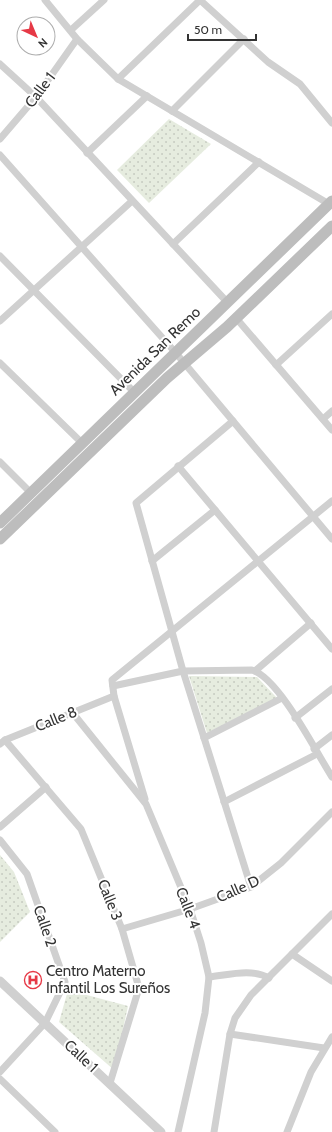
<svg xmlns="http://www.w3.org/2000/svg" width="332" height="1132" font-family="Cabin,sans-serif">
<style>
.park{fill:url(#park-dots)}
.lines{fill:none;stroke-linecap:round;stroke-linejoin:round}
.minor{stroke:#d0d0d0;stroke-width:7}
.tertiary{stroke:#d0d0d0;stroke-width:9}
.secondary{stroke:#bdbdbd;stroke-width:11}
.labels{text-anchor:middle;dominant-baseline:central;stroke-width:4;stroke-linejoin:round;paint-order:stroke}
.street-label{font-size:15px;fill:#333;stroke:#fff}
.poi-label{font-size:15px;fill:#333;stroke:#fff;text-anchor:start}
</style>
<defs>
<pattern id="park-dots" width="8" height="8" patternUnits="userSpaceOnUse"><rect width="8" height="8" fill="#e6ecdf"/><path d="M2 2h.1M6 6h.1" fill="none" stroke="#c6cbc0" stroke-width="1.8" stroke-linecap="round"/></pattern>
</defs>
<rect width="100%" height="100%" fill="#fff"/>
<g class="park">
<path d="M169,119L211,144L149,203L117,170Z"/>
<path d="M189,676L257,677L277,698L207,733Z"/>
<path d="M0,855L14,872L30,912L0,942Z"/>
<path d="M68,990L128,1006L114,1070L59,1022Z"/>
</g>
<g class="lines">
<g class="minor">
<path d="M45,0L77,39L118,79L329,204"/>
<path d="M200,0L268,62L300,84L332,123"/>
<path d="M71,30L104,0"/>
<path d="M0,64L36,97L228,303"/>
<path d="M118,79L200,0"/>
<path d="M172,111L244,39"/>
<path d="M0,139L36,97L77,39"/>
<path d="M87,153L147,96"/>
<path d="M0,155L175,352L332,539"/>
<path d="M173,244L259,162"/>
<path d="M0,256L134,392"/>
<path d="M236,318L332,430"/>
<path d="M0,321L132,201"/>
<path d="M0,363L82,443"/>
<path d="M276,365L332,314"/>
<path d="M323,419L332,411"/>
<path d="M233,421L136,503L183,671L251,887"/>
<path d="M0,462L31,493"/>
<path d="M178,466L332,649"/>
<path d="M152,561L215,510"/>
<path d="M255,671L311,623"/>
<path d="M113,686L183,671L252,670C279,678 316,752 332,777"/>
<path d="M72,712L146,804L190,909L201,943L209,977L205,1013L178,1132"/>
<path d="M295,718L332,689"/>
<path d="M204,738L282,698"/>
<path d="M5,740L81,829L122,929L139,988L110,1083"/>
<path d="M0,744L5,740L114,696"/>
<path d="M314,749L332,735"/>
<path d="M145,799L114,696L112,680L332,501"/>
<path d="M224,802L317,754"/>
<path d="M0,827L46,787"/>
<path d="M0,840L27,874L65,982L45,1023L0,1072"/>
<path d="M122,929L190,909L251,887L281,863L332,812"/>
<path d="M292,954L332,981"/>
<path d="M209,977C228,975 252,968 269,978"/>
<path d="M230,1034L324,1048"/>
<path d="M0,1079L55,1132"/>
<path d="M214,1132L230,1034L235,1018L251,995L332,914"/>
<path d="M287,1132L311,1072L332,1037"/>
</g>
<path class="tertiary" d="M0,981L161,1132"/>
<g class="secondary">
<path d="M0,523L332,201"/>
<path d="M0,539L167,378L227,327L332,226"/>
</g>
</g>
<defs>
<g id="hospital-ring" transform="scale(0.9)"><circle r="9.5" fill="#fff" stroke="#e63946" stroke-width="1.5"/><path d="M-5-5h3v3.5h4V-5h3V5h-3V1.5h-4V5h-3Z" fill="#e63946"/></g>
</defs>
<g fill-rule="evenodd">
<use href="#hospital-ring" x="33" y="980"/>
</g>
<g class="labels">
<g class="street-label">
<text transform="translate(40 90) rotate(-53)">Calle 1</text>
<text transform="translate(155 351) rotate(-44)">Avenida San Remo</text>
<text transform="translate(56 719) rotate(-22)">Calle 8</text>
<text transform="translate(238 889) rotate(-24)">Calle D</text>
<text transform="translate(110 900) rotate(68)">Calle 3</text>
<text transform="translate(188 908) rotate(69)">Calle 4</text>
<text transform="translate(45 926) rotate(71)">Calle 2</text>
<text transform="translate(81 1056) rotate(43)">Calle 1</text>
</g>
<g class="poi-label">
<text x="46" y="971">Centro Materno<tspan x="46" dy="17">Infantil Los Sureños</tspan></text>
</g>
</g>
<g transform="translate(36 36) rotate(136)"><circle r="19" fill="#ffffff" stroke="#adadad"/>
<path d="M0-3L7 15L0 10L-7 15Z" fill="#e63946"/>
<text y="-6" font-size="11" font-weight="bold" text-anchor="middle" fill="#333333">N</text>
</g>
<path d="M188 34v6h68v-6" fill="none" stroke="#333333" stroke-width="2"/>
<text x="194" y="34" font-size="12" fill="#333333" stroke="#ffffff" stroke-width="3" paint-order="stroke">50 m</text>
</svg>
